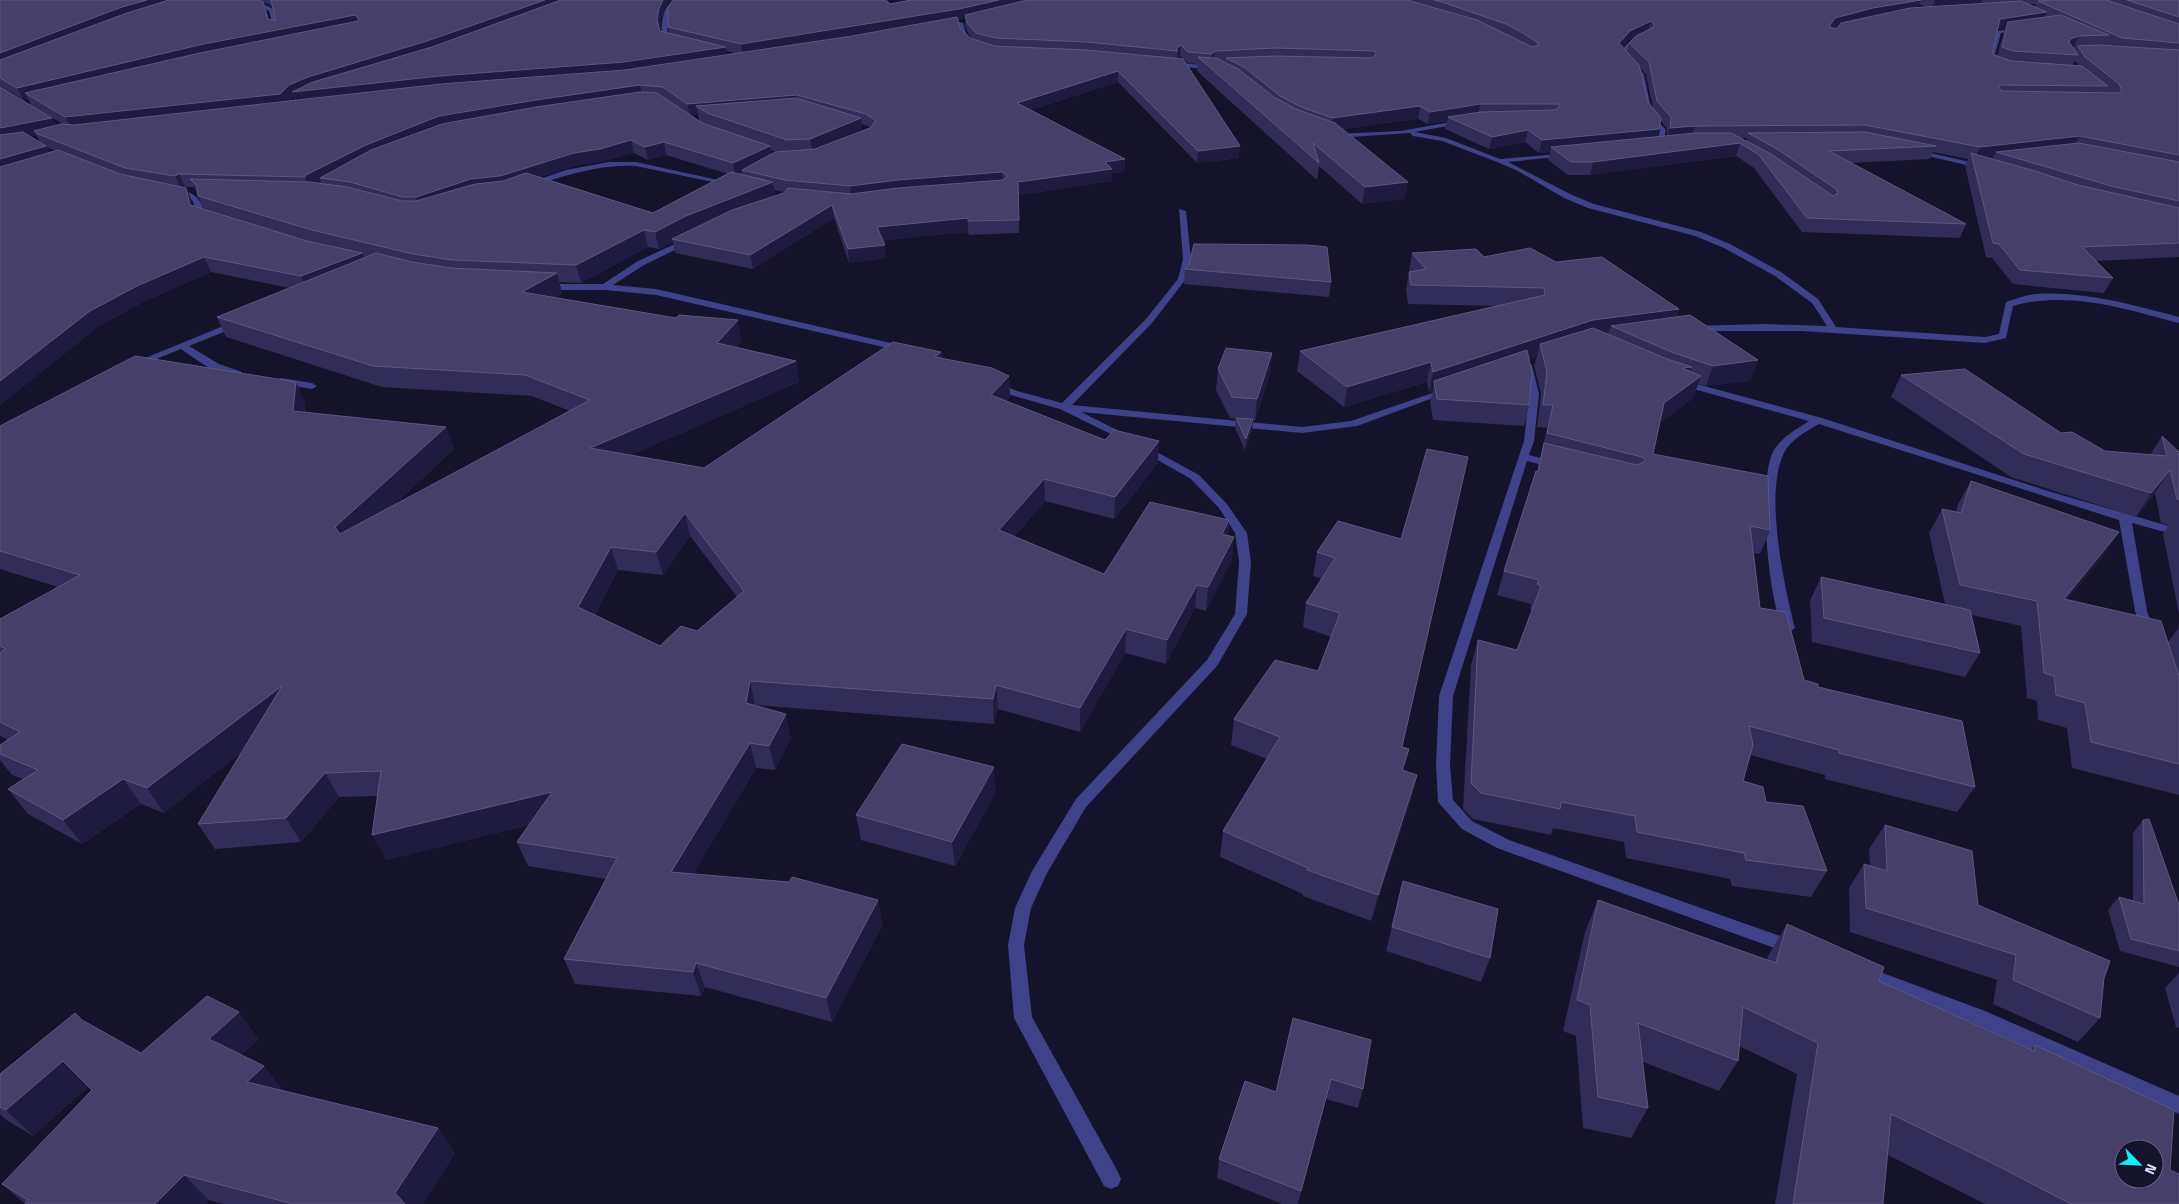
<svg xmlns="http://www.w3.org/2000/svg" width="2179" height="1204" font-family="'Titillium Web',sans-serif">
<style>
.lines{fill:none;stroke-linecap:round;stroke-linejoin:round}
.minor{fill:#3f4189;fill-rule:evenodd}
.wall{fill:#322c58;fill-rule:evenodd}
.shaded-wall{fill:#1f1a3f}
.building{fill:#453f6a;stroke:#5d5881;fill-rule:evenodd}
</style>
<rect width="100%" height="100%" fill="#15122b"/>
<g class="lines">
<g class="minor">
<path d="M249,0H255L273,9L279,30L274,29L269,11Z"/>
<path d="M680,0C669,10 666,21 668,37L675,42L672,44L663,40C660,26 662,0 680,0Z"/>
<path d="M958,22L963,23L967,36L974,45H970L962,37Z"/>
<path d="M2023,27V29L2001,33L1994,58V62L1999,66L1996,68L1989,64L1988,58L1997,31Z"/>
<path d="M1644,35L1646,38L1632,45L1624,54L1644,74L1652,114L1666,130L1663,144L1660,146L1657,144L1660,130L1646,114L1638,75L1618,54L1628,43Z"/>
<path d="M1170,62L1212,66L1215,68L1212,70L1168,65Z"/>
<path d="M1462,120L1464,121V123L1415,132L1446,138L1500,159L1568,153L1569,154L1566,156L1508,162L1570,194L1594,204L1701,232L1730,244L1781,272L1818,299L1836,327L1985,337L1999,334L2006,302C2016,299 2025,295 2036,294C2084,291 2133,305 2179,317V323C2126,309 2068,290 2013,306L2006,338L1985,343L1802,331H1689L1687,329L1692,326L1765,324L1827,326L1812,303L1775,276L1724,248L1695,236L1588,208L1564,198L1518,171L1497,162L1442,141L1413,136L1410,133L1336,138L1333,136L1336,134L1400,131Z"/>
<path d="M1917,150L1983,165L1987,167L1983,169L1915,153L1914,152Z"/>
<path d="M609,162H636L736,184L732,186L636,166C598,164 566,176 530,186L526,184L566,170Z"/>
<path d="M170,189C187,188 203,196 204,214L214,218L210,220L197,217L193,201L187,197L170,193Z"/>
<path d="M1179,209L1186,211L1191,259L1186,279L1152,323L1072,405L1302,427L1351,421L1444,389L1447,388L1452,391L1357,426L1302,433L1081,412L1131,437L1132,439L1127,442L1060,409L1011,395L992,387L990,385L995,382L1017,391L1062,403L1146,319L1178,279L1183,259Z"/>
<path d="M688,238L692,240L691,242L644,265L613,285L656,289L908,347L910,349L905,352L656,295L605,290H544L540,287L544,284H603L638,261Z"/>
<path d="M238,320L242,323L241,325L189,346L219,364L242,372V376C222,380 197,360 181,349L136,367H130L128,365Z"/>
<path d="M1527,362L1532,365L1539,394L1534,441L1529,455L1559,463L1560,465L1555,468L1527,461L1453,696L1450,765L1453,800L1472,821L1509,840L1797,942L1799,947L1797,952L1791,954L1497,848L1462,829L1438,802L1436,765L1439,696L1524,441L1529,394L1522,365Z"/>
<path d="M281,378L312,383L317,386L312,389L278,383L276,381Z"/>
<path d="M1682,380L1822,418L2048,491L2179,529V536L2132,523L2147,611L2154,633L2153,636H2143L2135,611L2119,520L1819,424C1807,431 1790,440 1784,453C1764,493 1784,585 1795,628L1789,632L1784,631C1768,603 1757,478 1774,450C1782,437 1797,429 1809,421L1679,385L1677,383Z"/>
<path d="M1144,445L1199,475L1227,504L1247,533L1251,562L1247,614L1217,666L1086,807L1047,873L1031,908L1024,945L1032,1017L1118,1172L1121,1179L1118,1186L1111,1189L1104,1186L1014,1018L1008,945L1015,908L1032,871L1076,799L1207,660L1235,614L1239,562L1235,533L1219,508L1191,479L1140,450L1139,448L1140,446Z"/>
<path d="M1864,966L1985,1011L2179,1096V1114L2103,1082L1973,1023L1858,978L1855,973L1858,968Z"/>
</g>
</g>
<g class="wall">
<path d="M0,0H673L666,7L661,18L660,31L669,33L668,27L890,4L911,0H2179V257L2096,261L2113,278L2104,293L2013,284L1992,258L1986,257L1965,166L1968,159L1933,152L1930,159L1851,163L1966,224L1960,238L1802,232L1754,168L1736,156L1590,175H1568L1548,160L1550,152L1539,153L1525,142L1489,149L1445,129L1447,121L1428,124L1418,119L1342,129L1405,199L1362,204L1319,166L1317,180L1197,71L1198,64L1188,63L1180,56L1177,59L1239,158L1197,163L1118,82L1031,110L1125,159L1124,172L1112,173V181L1019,195V233L969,235L968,232L883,240L886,258L849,263L834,218L753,269L675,253L673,242L659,249L648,247L581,283L559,282L562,293L554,297L742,341L736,347L796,361L799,382L631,455L704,468L941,352L942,358L1009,376L1010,397L1006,401L1158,463L1114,519L1045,501L1014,537L1104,574L1229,520L1228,535L1232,560L1206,611L1195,608L1166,664L1125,653L1080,732L998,709L994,724L755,705V706L791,738L775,770L756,768L693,874L883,924L832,1022L705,987L701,996L575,984L564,959L606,879L528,866L517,842L529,825L386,860L377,796L339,797L301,842L215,849L198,824L241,753L164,813L141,804L82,844L28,814L8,789L23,779L12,775L0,760V745L8,740L0,736V619L58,587L0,569V426L296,382L305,404V412L446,427L454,449L394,505L570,411L532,396L382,387L226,337L217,317L290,288L211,272L145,301L99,326L0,405V87L52,118L56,125L63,124L31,105L28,99L24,100L0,86ZM264,2L273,7L276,21L269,19ZM1919,4L1925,7H1918ZM2028,4H2036L2035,7ZM965,18V26L969,35L972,39L970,38L960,28L957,20ZM2005,28L1997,56L1992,54L1998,29ZM1634,38L1629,43L1627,52L1622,47L1627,41ZM727,51L735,53L727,54ZM2075,61L2077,63L2078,65H2073ZM1640,68L1646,74L1653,108L1648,102ZM294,96L295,100L289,101ZM698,114L699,121L690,115ZM1661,121L1667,129V136L1657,137ZM861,124L868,126L870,128L862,131ZM36,135L40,142L29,136ZM1740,138H1747L1746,141ZM47,147L56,151L50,153ZM770,150L778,152L771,154ZM634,153L648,160L666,155L728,174L653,213L540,177L577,165L603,161ZM185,187H194L204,209L193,206L192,201L186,188H184ZM774,190L784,192L775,196ZM690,536L737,597L697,631L660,646L595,615L618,570L663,575Z"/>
<path d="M1412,253L1484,257L1556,262L1679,309L1677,317L1758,360L1750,381L1706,386L1698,384L1693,398L1660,423L1653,454L1770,530L1760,554L1754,553L1760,608L1804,680L1818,687L1975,787L1957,812L1825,779V775L1750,755L1743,781L1766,802L1827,871L1811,897L1732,886L1730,879L1626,858L1624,842L1553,828L1551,835L1473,819L1463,809L1471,665L1478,640L1517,650L1532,610L1530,609L1531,604L1497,595L1504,571L1537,472L1547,428L1537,427L1541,394L1534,365L1537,356L1529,359V405L1524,426L1433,420L1430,402L1433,391L1429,392L1427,382L1344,407L1297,371L1300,351L1499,306L1408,304L1406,290Z"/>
<path d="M1185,269L1331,282L1329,297L1184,284Z"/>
<path d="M1272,353L1270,374L1255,421L1253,420L1252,430L1245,450L1235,428L1236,419L1230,418L1216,390L1218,369Z"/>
<path d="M1901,375L2061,433L2105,451L2150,455L2162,436L2179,452V614L2163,534L2169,525L2161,523L2155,493L2136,517L2011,477L1891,397Z"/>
<path d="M1971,481L2103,556L2067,600L2168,642L2179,627V795L2072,768L2067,728L2038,720L2037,701L2027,698L2021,626L1972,615L1980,653L1965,677L1812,642L1810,601L1821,577L1945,604L1929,533L1942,509L1956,512L1958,504Z"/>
<path d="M1338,521L1402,747L1409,749L1404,770L1417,775L1411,800L1371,921L1303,896V894L1220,857L1223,831L1267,759L1231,745L1234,719L1318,671L1331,637L1303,627L1306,603L1322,579L1313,576L1317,552Z"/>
<path d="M996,792L955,866L861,840L856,815Z"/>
<path d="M2143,820L2179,905V967L2120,951L2108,910L2119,897L2133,901V833Z"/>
<path d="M1885,825L1978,905L2104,978L2100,1018L2078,1042L1993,1004L1997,980L1850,932L1849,888L1864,864L1870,866L1869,849Z"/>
<path d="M1403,881L1490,958L1481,982L1386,951Z"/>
<path d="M1598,900L1767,960L1768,956L1787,924L1879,981L2030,1050L2035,1045L2170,1170L2179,1204H1985L1888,1155L1883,1204H1775L1797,1074L1739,1046L1738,1061L1719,1091L1643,1062L1648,1108L1631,1138L1583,1128L1576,1036L1563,1031L1585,932Z"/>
<path d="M2179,973V1028L2176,1027L2165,988Z"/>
<path d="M1293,1018L1363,1089L1358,1108L1326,1099L1298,1204H1282L1217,1178L1219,1159L1276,1092Z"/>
<path d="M83,1021L141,1053L259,1039L241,1055L264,1066L283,1091L438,1128L455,1153L423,1204H223L209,1200L25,1204L2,1184L92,1090L88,1087L33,1136L5,1119L0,1114V1074Z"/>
</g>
<g class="shaded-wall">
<path d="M147,0H186L0,66V53L122,7Z"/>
<path d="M545,0H571L440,76L726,47L728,58L627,73L297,104L294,96L285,106L72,129L65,117L289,85L308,77Z"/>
<path d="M663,0H673L666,7L661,18L660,30L657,20L659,8Z"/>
<path d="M999,0H1043L965,15V18L960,19L743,55L741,44Z"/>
<path d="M1921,0L1917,10L1870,18L1832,28L1829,27L1835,18L1873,8Z"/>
<path d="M1935,0H1982L1980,5L1931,9Z"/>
<path d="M263,2L267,12L272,30L268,19Z"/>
<path d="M2047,12L2042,22H2008L2005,28L1996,30L2000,19Z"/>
<path d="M355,15L359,25L25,93L28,99L24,100L17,88L199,45Z"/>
<path d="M1651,21L1648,31L1627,41L1616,54L1619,43L1630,31Z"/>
<path d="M2079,36L2072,50L2063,52L2070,39Z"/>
<path d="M1181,45L1180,56L1177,58L1178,51L1176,49Z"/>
<path d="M1215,51L1214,62L1211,65L1212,54Z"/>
<path d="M1118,71V82L1018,114L1017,103Z"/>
<path d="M640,85L642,96L320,178L321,182L311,187L310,190L305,177L306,175L366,145L439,116L536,100Z"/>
<path d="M797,95L799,106H696L698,114L690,115L687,104Z"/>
<path d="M1480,104L1478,116L1448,117L1447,121L1428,124L1430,112Z"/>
<path d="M1420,106L1418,119L1331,130L1332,118Z"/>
<path d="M52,118L59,131H34L36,135L0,142V128Z"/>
<path d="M861,118L863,134L813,155L810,139Z"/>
<path d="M1695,126L1691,138L1666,141L1670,128Z"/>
<path d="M1659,129L1655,141L1551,147L1550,152L1539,153L1542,140Z"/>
<path d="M1528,130L1525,142L1489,149L1492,137Z"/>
<path d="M2080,136L2073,148L1996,152L1993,158L1974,160L1980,147Z"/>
<path d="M631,140L634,153L603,161L577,165L504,189L421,210L416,197L471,179L574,153Z"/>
<path d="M664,142L666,155L648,160L645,147Z"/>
<path d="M1740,143L1736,156L1590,175L1593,162Z"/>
<path d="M46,146L53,159L0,174V159Z"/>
<path d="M770,146L772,158L742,170V173L735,176L733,163Z"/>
<path d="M1240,146L1239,158L1197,163L1198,151Z"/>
<path d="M1125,159L1124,172L1112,173V181L1019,195V233L1018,182L1105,162Z"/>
<path d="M1002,172L1003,185L852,199L850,186L898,180Z"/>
<path d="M179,174L185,187L181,189L175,176Z"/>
<path d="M773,182L776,198L672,239L673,242L659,249L655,232L686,216Z"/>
<path d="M1408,182L1405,199L1362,204L1365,187Z"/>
<path d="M186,188L192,201L196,219L190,205Z"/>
<path d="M832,205L834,218L753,269L750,255Z"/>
<path d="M968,218V232L879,241L877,227Z"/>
<path d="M644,230L648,247L581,283L576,265Z"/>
<path d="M885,245L886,258L849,263L848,249Z"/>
<path d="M362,253L368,267L308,291L301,276Z"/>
<path d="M204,257L211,272L145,301L99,326L0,405V381L90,311L137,286Z"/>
<path d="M557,273L562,293L528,311L522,292Z"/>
<path d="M1679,309L1673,328L1611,326L1607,337L1540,344L1537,356L1436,390L1434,381L1433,391L1429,392L1433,372L1593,320Z"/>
<path d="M738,320L742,341L721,364L717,343Z"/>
<path d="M941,352L943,372L935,357Z"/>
<path d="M1272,353L1270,374L1255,421L1257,399Z"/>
<path d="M1758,360L1750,381L1706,386L1713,366Z"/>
<path d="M796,361L799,382L597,470L590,448Z"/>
<path d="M1431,362L1427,382L1344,407L1347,387Z"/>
<path d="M1692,367L1685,388L1701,376L1693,398L1657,426L1664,403L1682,368Z"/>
<path d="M1009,376L1010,397L992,416L991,395Z"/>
<path d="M296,382L305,404L303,433L293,411Z"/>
<path d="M1253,419L1252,430L1245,450L1246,439Z"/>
<path d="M446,427L454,449L346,550L335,527Z"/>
<path d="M1159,441L1158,463L1114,519L1115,497Z"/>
<path d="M2170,470L2155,493L2136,517L2151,493Z"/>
<path d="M1044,479L1045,501L1000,553L999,530Z"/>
<path d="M685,513L690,536L663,575L656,552Z"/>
<path d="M1229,520L1227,543L1222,534Z"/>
<path d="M2119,532L2103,556L2048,624L2064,599Z"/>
<path d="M1234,537L1232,560L1206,611L1208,587Z"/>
<path d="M611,547L618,570L587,631L578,607Z"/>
<path d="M1197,585L1195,608L1166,664L1167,640Z"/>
<path d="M1126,629L1125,653L1080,732V708Z"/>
<path d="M750,681L755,705L752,728L746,703Z"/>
<path d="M996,685L998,709L994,724L993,699Z"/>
<path d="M282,686L295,711L164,813L147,788Z"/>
<path d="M786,714L791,738L775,770L769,746Z"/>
<path d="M750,743L756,768L680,897L671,872Z"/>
<path d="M1409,749L1403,775L1402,770Z"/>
<path d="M994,767L996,792L955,866L952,842Z"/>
<path d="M325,773L339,797L301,842L286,818Z"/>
<path d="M1417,775L1411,800L1371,921L1378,895Z"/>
<path d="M123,779L141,804L82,844L63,820Z"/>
<path d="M552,792L562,817L386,860L372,835Z"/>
<path d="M878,900L883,924L832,1022L826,998Z"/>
<path d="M696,963L705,987L701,996L693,972Z"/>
<path d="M239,1012L259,1039L230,1065L209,1039Z"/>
<path d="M63,1061L88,1087L33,1136L6,1110Z"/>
<path d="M264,1066L284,1092L247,1082Z"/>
<path d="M1331,1079L1326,1099L1298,1204L1301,1191Z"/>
<path d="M438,1128L455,1153L423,1204H403L395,1193Z"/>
<path d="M184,1175L209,1200L205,1204H155Z"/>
</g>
<g class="building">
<path d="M0,0H147L122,7L0,53Z"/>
<path d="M169,0H259L263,2L268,19L276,21L271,0H545L427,41L308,77L289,85L280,94L65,117L25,93L200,53L358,21L359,19L355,15L199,45L17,88L0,78V60L127,13Z"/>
<path d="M561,0H663L659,8L657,20L660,31L726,47L624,62L440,76L292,92L313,82L432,47Z"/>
<path d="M673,0H886L890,4L911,0H999L959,9L741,44L668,27V8Z"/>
<path d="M1027,0H1407L1477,20L1532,47L1539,45L1538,43L1523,33L1506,24L1445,3L1434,0H1921L1873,8L1835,18L1829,27L1837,29L1841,23L1910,8L2021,1L2047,12L2000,19L1992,54L2011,61L2082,66L2108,86L1998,85L2001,91L2120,93L2122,91L2119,84L2085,57L2078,46L2097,45L2179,50V155L2080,136L1980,147L1865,125L1695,126L1670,128L1671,117L1657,101L1649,62L1629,43L1636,36L1654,27V24L1651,21L1630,31L1619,43L1639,65L1648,102L1661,118L1659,129L1542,140L1528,130L1492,137L1448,117L1481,112L1555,110L1560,106L1558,104H1480L1430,112L1420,106L1332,118L1301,107L1280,96L1244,67L1226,58L1275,56L1372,58L1376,54L1375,51L1275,48L1215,51L1212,54L1188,52L1181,45L1176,49L1178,51L1086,42L996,38L976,33L968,24L965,15Z"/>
<path d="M2052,0H2109V1L2179,24V43L2122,38L2038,1Z"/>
<path d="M2127,0H2179V17Z"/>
<path d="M2061,15L2109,35L2079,36L2070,39L2069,42L2078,55L2013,51L2002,47L2008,22Z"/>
<path d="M957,17L960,28L970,38L994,46L1086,50L1183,59L1240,146L1198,151L1118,71L1017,103L1125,159L1105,162L1112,169L1018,182L1019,220L968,221V218L877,227L885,245L848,249L832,205L750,255L672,239L732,210L784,193L788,188L851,194L898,188L1003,180L1008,176L1002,172L898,180L850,186L785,180L742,170L775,152L815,149L870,128L876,121L866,114L797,95L687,104L663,87L640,85L536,100L439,116L366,145L306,175L305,177L179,174L175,176L125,168L38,134L34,131L61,124L74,125L441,84L625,70L852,36Z"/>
<path d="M1198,57L1216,58L1238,69L1274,97L1296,109L1335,123L1408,182L1365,187L1313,143L1319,163Z"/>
<path d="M0,87L52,118L0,128Z"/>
<path d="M640,92L657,93L702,123L770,146L733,163L664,142L645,147L631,140L600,149L574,153L500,176L471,179L416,197H403L350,182L320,178L371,150L442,124L536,107Z"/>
<path d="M796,98L861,118L810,139L787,140L707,113L696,106Z"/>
<path d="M23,132L46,146L0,159V135Z"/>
<path d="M1865,132L1936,146L1829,151L1966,224L1807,218L1759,155L1740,143L1593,162H1571L1551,147L1695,133H1731L1771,154L1833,196L1838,193L1836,189L1777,149L1748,133Z"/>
<path d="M2079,143L2179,162V201L2111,186L1996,152Z"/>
<path d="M58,150L120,174L186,188L190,205L307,241L362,253L301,276L204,257L137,286L90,311L0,381V167Z"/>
<path d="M1971,153L2035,171L2078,185L2179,208V243L2082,247L2113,278L2020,270L1999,244L1993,243Z"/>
<path d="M731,172L773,182L686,216L655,232L644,230L576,265L452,260L413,254L312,230L198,196L197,186L190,179L310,182L347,187L402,201H416L475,184L503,181L526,173L653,213Z"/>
<path d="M1194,244L1307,245L1327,247L1331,282L1185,269L1189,264Z"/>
<path d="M1530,248L1556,262L1602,257L1679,309L1593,320L1433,372L1431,362L1347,387L1300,351L1545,295L1544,288L1411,285L1409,272L1426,269L1412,253L1476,249L1484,257Z"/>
<path d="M376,253L412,262L451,268L557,273L522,292L676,318L679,315L738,320L717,343L796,361L590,448L704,468L893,342L941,352L935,357L992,368L1009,376L991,395L1105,440L1114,430L1159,441L1115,497L1044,479L999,530L1104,574L1150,502L1229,520L1222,534L1234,537L1208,587L1197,585L1167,640L1126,629L1080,708L996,685L993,699L750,681L746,703L786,714L769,746L750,743L671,872L789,882L792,877L878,900L826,998L696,963L693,972L564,959L617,858L517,842L552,792L372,835L381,771L325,773L286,818L198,824L282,686L147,788L123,779L63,820L8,789L38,770L0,754V745L20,732L0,722V653L6,649L0,646V619L80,575L0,551V426L135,356L296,382L293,411L446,427L335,527L340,534L590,400L525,375L373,366L217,317ZM685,513L744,591L697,631L681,626L660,646L578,607L611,547L656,552Z"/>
<path d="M1690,315L1758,360L1713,366L1674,353L1611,326Z"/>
<path d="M1593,328L1667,359L1692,367L1682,368L1701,376L1664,403L1653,454L1768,476L1770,530L1750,526L1760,608L1786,612L1804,680L1818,684V687L1962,721L1975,787L1839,753V750L1749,726L1753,745L1743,781L1763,787L1766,802L1803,806L1827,871L1746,860L1744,853L1637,832L1635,816L1561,802L1560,809L1481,793L1471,783L1478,640L1517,650L1541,586L1537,584L1539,580L1504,571L1536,471L1538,472L1544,443L1637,465L1646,461L1642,457L1547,433L1553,405H1543L1547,372L1540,344Z"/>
<path d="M1226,348L1272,353L1257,399L1232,397L1218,369Z"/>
<path d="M1527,350L1532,373L1529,405L1437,399L1434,381Z"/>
<path d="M1965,369L2061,433L2072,432L2105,451L2167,456L2162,436L2179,452V500L2177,499L2170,470L2151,493L2024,454L1901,375Z"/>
<path d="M1236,418L1253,419L1246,439Z"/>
<path d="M1427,449L1468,457L1402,747L1409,749L1402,770L1417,775L1378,895L1307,870L1308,868L1223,831L1280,737L1234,719L1275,660L1318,671L1340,613L1306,603L1335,558L1317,552L1338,521L1401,539Z"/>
<path d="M1971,481L2119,532L2064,599L2161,621L2179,676V764L2091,742L2085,703L2056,695L2054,676L2044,673L2037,601L1960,585L1942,509L1961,513Z"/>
<path d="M1821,577L1970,610L1980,653L1824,618Z"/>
<path d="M902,744L994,767L952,842L856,815Z"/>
<path d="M2149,819L2179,905V951L2131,939L2119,897L2144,904L2143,820Z"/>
<path d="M1885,825L1972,851L1978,905L2110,961L2104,978L2100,1018L2013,980L2016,955L1866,908L1864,864L1887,871Z"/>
<path d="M1403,881L1498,909L1490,958L1392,927Z"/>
<path d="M1598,900L1776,963L1787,924L1884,967L1879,981L2034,1051L2035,1045L2174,1110L2170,1170L2179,1174V1204H2071L1992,1163L1891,1114L1883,1204H1793L1818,1043L1743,1007L1738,1061L1638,1023L1648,1108L1598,1097L1590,1005L1577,1000ZM2124,1149H2154V1179H2124Z"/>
<path d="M207,996L239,1012L209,1039L264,1066L247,1082L438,1128L395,1193L405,1204H293L184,1175L155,1204H25L28,1200L2,1184L92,1090L63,1061L6,1110L0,1107V1074L75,1013L82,1020L141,1053Z"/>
<path d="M1293,1018L1371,1040L1363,1089L1331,1079L1301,1191L1219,1159L1245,1081L1276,1092Z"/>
</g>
<g transform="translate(2139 1164) rotate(114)"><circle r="24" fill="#15122b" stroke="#66647f"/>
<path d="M0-4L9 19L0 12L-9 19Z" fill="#10eef8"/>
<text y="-8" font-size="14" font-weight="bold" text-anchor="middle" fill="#dfdefe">N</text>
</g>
</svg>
